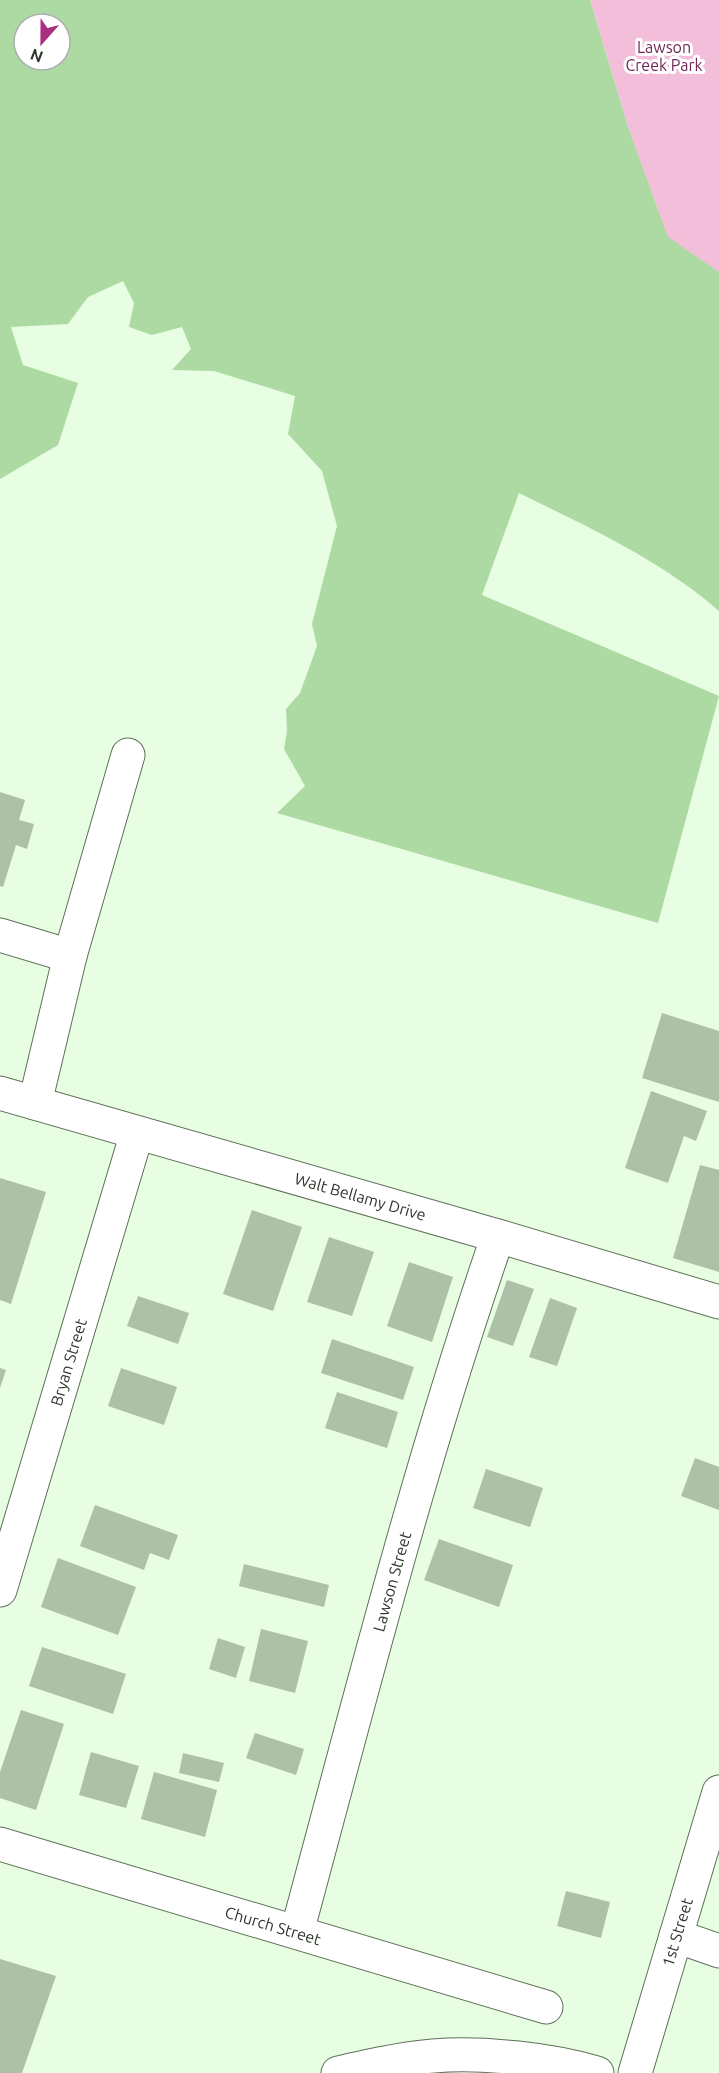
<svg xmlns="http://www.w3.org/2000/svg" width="719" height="2073" font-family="Ubuntu,sans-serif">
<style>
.green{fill:#f2beda}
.water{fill:#add9a2;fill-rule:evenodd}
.building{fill:#acc1a7}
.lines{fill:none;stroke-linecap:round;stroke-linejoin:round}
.minor-casing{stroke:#5e7159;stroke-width:35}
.major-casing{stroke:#5e7159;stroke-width:35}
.minor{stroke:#fff;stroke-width:33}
.major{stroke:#fff;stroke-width:33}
.labels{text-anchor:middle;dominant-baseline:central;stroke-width:6;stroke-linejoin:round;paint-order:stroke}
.park-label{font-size:16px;fill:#712856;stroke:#fff}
.street-label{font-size:16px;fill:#2e372c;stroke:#fff}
</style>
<rect width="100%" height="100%" fill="#e7fee2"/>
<path class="green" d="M590,0H719V272L668,238L628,127Z"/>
<path class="water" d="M0,0H590L628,127L668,237L719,272V611C661,560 588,527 519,493L482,595L719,696L658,923L277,813L305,786L284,749L287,731L286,709L300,693L317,646L312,624L337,526L322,471L288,434L295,396L214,371L172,370L191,349L182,327L152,335L129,327L134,303L123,281L88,297L68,324L11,327L23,365L78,383L58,445L0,479ZM24,24H60V60H24Z"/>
<g class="building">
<path d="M0,792L25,800L19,820L34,824L27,849L16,845L3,887L0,886Z"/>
<path d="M662,1013L719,1031V1102L642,1078Z"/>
<path d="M651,1091L707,1111L696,1141L684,1136L668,1183L625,1168Z"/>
<path d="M700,1165L719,1170V1272L673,1258Z"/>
<path d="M0,1178L46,1192L11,1304L0,1300Z"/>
<path d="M252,1210L302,1227L273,1311L223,1294Z"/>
<path d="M329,1237L374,1252L352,1316L307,1302Z"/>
<path d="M409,1262L453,1277L432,1342L387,1326Z"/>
<path d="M507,1280L534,1289L513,1346L487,1337Z"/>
<path d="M138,1296L189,1313L178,1344L127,1326Z"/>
<path d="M550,1298L577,1308L557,1366L529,1357Z"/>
<path d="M332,1339L414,1367L403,1400L321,1373Z"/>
<path d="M0,1368L6,1370L0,1388Z"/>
<path d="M121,1368L177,1387L164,1425L108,1406Z"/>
<path d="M337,1392L398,1412L387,1448L325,1428Z"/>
<path d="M695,1458L719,1467V1510L681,1496Z"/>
<path d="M486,1469L543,1488L530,1527L473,1508Z"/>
<path d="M95,1505L178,1535L169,1560L150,1553L144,1570L80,1546Z"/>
<path d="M439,1539L513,1565L499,1607L424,1580Z"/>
<path d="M58,1558L136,1587L118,1635L41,1607Z"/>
<path d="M244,1564L329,1585L324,1607L239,1586Z"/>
<path d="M261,1629L308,1641L295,1693L249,1681Z"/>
<path d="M218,1638L245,1647L236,1678L209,1669Z"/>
<path d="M42,1647L126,1674L113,1714L29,1686Z"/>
<path d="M21,1710L64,1724L36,1810L0,1798V1772Z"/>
<path d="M255,1733L304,1749L296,1775L246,1758Z"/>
<path d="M91,1752L139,1766L126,1808L79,1795Z"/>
<path d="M183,1753L224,1763L219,1782L179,1773Z"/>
<path d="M154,1772L217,1790L205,1837L141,1819Z"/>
<path d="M566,1891L610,1902L601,1938L557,1926Z"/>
<path d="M0,1959L56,1976L22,2073H0Z"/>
</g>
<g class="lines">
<g class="minor-casing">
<g id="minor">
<path d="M0,935L70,956"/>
<path id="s1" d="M0,1093L498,1236L719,1302"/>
<path d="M35,1103L70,956L128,755"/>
<path id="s2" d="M0,1590L137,1133"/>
<path id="s3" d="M0,1844L546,2007"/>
<path id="s4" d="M297,1932C360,1699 419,1464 498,1236"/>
<path d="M676,1936L719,1951"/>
<path d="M338,2073C369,2066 400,2059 433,2056C483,2052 548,2059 597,2073"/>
</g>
</g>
<g class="major-casing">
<g id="major">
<path id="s5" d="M635,2073L719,1792"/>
</g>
</g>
<use href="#minor" class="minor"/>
<use href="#major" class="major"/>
</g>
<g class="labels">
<g class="park-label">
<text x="664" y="47">Lawson<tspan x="664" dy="18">Creek Park</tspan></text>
</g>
<g class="street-label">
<text stroke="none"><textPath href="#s1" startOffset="375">Walt Bellamy Drive</textPath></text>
<text stroke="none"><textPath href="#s2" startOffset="238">Bryan Street</textPath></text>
<text stroke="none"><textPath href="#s4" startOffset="363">Lawson Street</textPath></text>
<text stroke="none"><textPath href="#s3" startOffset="285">Church Street</textPath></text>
<text stroke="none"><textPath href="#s5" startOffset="147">1st Street</textPath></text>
</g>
</g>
<g transform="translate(42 42) rotate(201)"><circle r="28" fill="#ffffff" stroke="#abafab" stroke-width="1.5"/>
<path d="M0-4.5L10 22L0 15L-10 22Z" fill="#ab2f80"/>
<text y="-9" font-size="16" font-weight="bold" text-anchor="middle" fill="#2e372c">N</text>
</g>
</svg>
